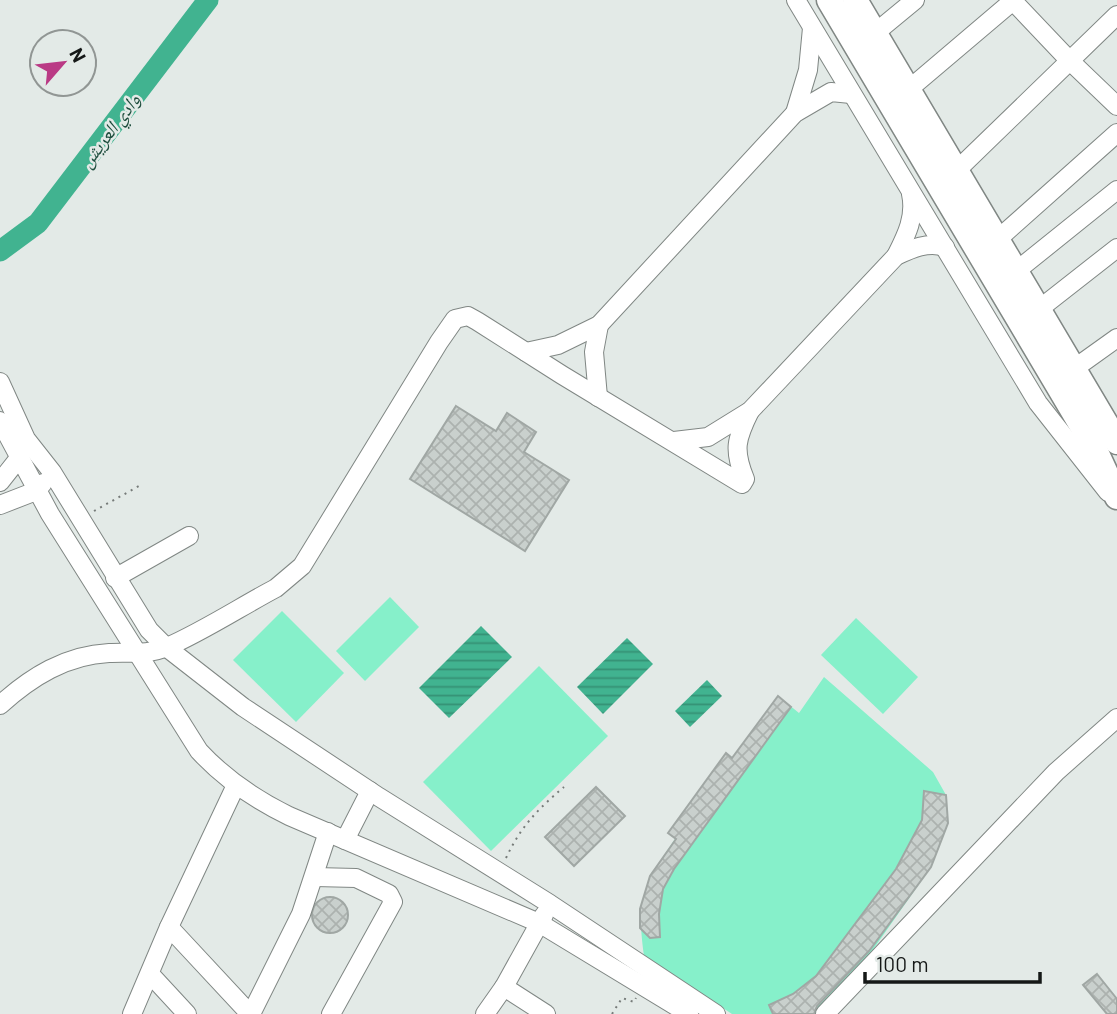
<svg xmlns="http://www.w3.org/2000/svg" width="1117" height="1014" font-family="Barlow,'Noto Naskh Arabic',sans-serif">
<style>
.green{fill:#86f0ca}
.water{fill:url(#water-rules)}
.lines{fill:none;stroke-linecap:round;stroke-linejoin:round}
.river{stroke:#41b390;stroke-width:21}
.building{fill:url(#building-cross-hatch);stroke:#a0a7a4;stroke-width:2}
.minor-casing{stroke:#808784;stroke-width:20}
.highway-casing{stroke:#808784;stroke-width:27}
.path{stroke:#767b79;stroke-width:2;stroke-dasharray:2 5;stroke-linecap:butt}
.minor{stroke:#fff;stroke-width:18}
.highway{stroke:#fff;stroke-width:24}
.labels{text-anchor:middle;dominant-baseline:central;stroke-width:5;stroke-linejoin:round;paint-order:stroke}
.water-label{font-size:19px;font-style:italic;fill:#1f4e3e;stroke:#e3eae7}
</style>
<defs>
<pattern id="water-rules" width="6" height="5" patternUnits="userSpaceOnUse" patternTransform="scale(1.75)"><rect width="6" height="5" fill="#41b390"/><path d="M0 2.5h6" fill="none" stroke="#359175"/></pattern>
<pattern id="building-cross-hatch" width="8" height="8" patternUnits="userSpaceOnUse" patternTransform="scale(1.75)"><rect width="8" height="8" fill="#c9d0cd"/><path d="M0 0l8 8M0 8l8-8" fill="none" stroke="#acb2af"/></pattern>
</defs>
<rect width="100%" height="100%" fill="#e3eae7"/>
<g class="green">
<path d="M390,597L419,627L365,681L336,651Z"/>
<path d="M282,611L344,673L296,722L233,660Z"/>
<path d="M856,618L918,677L883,714L821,655Z"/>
<path d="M539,666L608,736L491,851L423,782Z"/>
<path d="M824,677L933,772L946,795L948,823L931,867L865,961L821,1009L814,1014H732L644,956C636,898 643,886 675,839L668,833L726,753L733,758L778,696L799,713Z"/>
</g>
<g class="water">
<path d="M481,626L512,657L449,718L419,688Z"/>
<path d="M627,638L653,664L603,714L577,687Z"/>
<path d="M707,680L722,696L690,727L675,711Z"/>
</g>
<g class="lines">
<path class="river" d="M0,251L38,223L208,0"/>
</g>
<g class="building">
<path d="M456,406L496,431L507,413L536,432L524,452L569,480L525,551L410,479Z"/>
<path d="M778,696L791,707L674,869L663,889L659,914L660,937L650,938L640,928V909L650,876L676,839L668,833L726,753L732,758Z"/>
<path d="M596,787L625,816L574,866L545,837Z"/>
<path d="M924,791L946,795L948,823L931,867L869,951L817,1006L814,1014H773L769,1005L793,994L816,976L896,869L922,820Z"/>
<circle cx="330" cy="915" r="18"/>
<path d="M1097,974L1117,999V1014H1107L1083,985Z"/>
</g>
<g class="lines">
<g class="minor-casing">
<g id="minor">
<path d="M796,0L1038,403L1108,492"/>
<path d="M1013,1L1069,60L1117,106"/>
<path d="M875,33L915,0"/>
<path d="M908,90L1014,0"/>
<path d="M795,113L808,70L812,28"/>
<path d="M956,171L1117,15"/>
<path d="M998,239L1117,133"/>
<path d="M896,256C906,236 916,217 911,194"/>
<path d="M1015,272L1117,190"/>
<path d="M1038,310L1117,248"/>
<path d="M526,352L558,345L599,325L795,113L831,92L851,94"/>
<path d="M1075,368L1117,338"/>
<path d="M0,382L26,439L52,472L149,630L166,647L243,707L379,797L550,904L716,1014"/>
<path d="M598,397L594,352L599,325"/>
<path d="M0,421L50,514L199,751C225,779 254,799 289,816L539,923L689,1014"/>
<path d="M674,441L708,437L750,411L896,256C911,249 928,241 945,247"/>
<path d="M0,482L19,458"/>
<path d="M0,505L36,491L43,483"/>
<path d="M115,578L189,536"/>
<path d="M0,705C31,677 66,655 109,653C129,652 148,655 167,647C202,632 242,606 276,588L302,566L439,342L455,319L468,316L477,321L562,375L742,484L745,479C733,450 736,439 750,411"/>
<path d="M345,840L370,791"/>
<path d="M315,877L356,878L389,894L393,902L331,1014"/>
<path d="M169,927L250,1014"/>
<path d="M150,974L187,1014"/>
<path d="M504,987L546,1014"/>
<path d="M132,1014L169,927L236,785"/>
<path d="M251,1014L301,914L328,832"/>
<path d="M485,1014L504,987L544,915"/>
<path d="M825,1014L1056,772L1117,718"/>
</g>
</g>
<g class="highway-casing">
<g id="highway">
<path d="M829,0L1092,443L1117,497"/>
<path d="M855,0L1117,442"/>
</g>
</g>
<g class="path">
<path d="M94,511L139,486"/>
<path d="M506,858C521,826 538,809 564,787"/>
<path d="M612,1014L622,998L634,1002L636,998"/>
</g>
<use href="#minor" class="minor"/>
<use href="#highway" class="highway"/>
</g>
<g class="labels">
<g class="water-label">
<text transform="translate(109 130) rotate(-53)">وادي العريش</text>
</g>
</g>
<g transform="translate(63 63) rotate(62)"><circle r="33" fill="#e3eae7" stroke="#919694" stroke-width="2"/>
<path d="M0-5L12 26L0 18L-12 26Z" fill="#ba3a85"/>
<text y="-10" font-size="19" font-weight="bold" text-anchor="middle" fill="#151817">N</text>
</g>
<path d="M865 972v10h175v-10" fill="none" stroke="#151817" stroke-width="3.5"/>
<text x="876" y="972" font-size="21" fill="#151817" stroke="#e3eae7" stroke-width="5" paint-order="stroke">100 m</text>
</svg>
